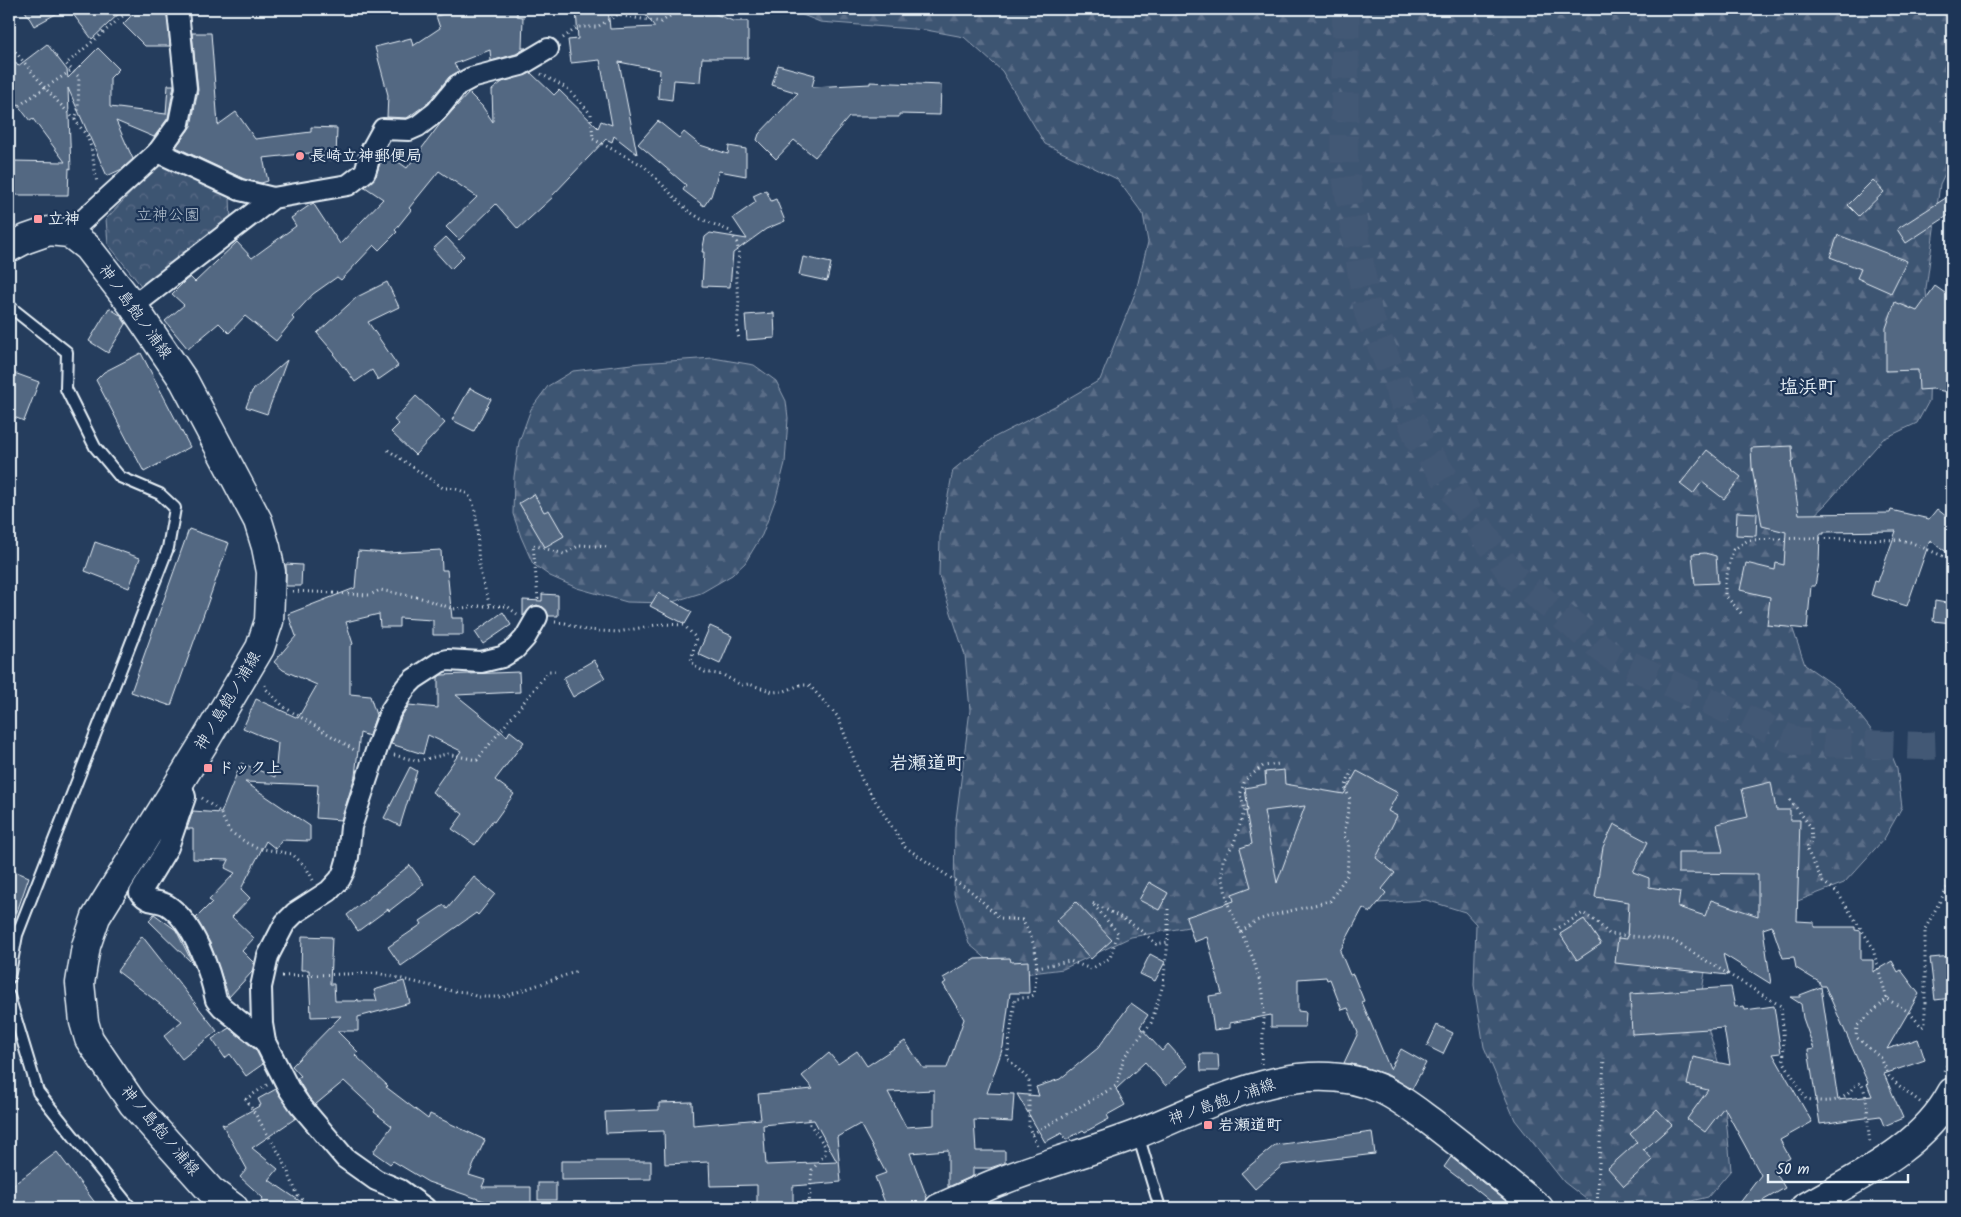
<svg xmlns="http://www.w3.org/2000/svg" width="1961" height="1217" font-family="Kalam,'Klee One',sans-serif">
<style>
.forest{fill:url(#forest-firs);stroke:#93a2b5}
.park{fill:url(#park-crowns);stroke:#93a2b5}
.building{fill:#536782;stroke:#e8f1f8;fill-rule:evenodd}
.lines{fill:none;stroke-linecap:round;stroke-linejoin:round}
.highway-tunnel{stroke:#425874;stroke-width:28;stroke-dasharray:28 14;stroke-linecap:butt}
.lane-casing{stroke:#e8f1f8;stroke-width:14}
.street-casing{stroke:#e8f1f8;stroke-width:24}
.secondary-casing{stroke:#e8f1f8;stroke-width:31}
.path{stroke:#e8f1f8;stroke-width:3;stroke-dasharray:1 4;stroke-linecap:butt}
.lane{stroke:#1d3557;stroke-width:10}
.street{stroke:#1d3557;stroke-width:20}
.secondary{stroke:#1d3557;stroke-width:28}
.poi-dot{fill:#ff9aa2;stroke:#1d3557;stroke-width:2}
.labels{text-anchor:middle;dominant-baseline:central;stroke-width:4.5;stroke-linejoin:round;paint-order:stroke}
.poi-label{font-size:16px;font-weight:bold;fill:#e8f1f8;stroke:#1d3557;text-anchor:start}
.park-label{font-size:16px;fill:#b5c2d0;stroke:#1d3557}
.street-label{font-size:16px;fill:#e8f1f8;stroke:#1d3557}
.quarter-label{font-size:19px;font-weight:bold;fill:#e8f1f8;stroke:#1d3557}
</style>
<defs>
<pattern id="forest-firs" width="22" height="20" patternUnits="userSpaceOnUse" patternTransform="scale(1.25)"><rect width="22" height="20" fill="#3e5472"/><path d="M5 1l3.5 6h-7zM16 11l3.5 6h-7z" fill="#5a6d87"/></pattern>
<pattern id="park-crowns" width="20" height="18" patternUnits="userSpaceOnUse" patternTransform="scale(1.25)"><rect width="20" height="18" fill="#3e5472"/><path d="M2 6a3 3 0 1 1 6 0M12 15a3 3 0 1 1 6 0" fill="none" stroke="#5a6d87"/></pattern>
</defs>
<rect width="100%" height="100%" fill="#253d5d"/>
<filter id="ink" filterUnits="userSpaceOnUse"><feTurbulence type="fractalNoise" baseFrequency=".02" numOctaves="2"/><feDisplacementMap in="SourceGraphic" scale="10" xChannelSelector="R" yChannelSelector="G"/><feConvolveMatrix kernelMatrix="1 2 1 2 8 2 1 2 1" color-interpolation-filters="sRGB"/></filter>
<g filter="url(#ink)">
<g class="forest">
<path d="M788,9H1952V159L1940,184L1926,289L1930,362L1929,401L1917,423L1883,439L1826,504L1792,536L1784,603L1805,665L1838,688L1892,756L1897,768L1902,807L1884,839L1844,883L1777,909L1709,946L1702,991L1707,1024L1722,1075L1731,1170L1708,1197L1662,1208H1624L1608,1205L1586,1199L1564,1182L1515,1120L1484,1047L1474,985L1476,924L1465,912L1426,900L1298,908L1131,937L1063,969L1024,974L996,967L969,944L954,894L955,827L970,710L965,655L939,576L940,537L953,470L993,438L1055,406L1100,380L1136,291L1148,242L1143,214L1117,179L1045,144L1002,71L964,37L926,30L820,22Z"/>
<path d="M713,358L754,365L776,381L786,401L788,418L785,463L776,498L762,535L745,563L732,575L701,593L669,603L627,602L577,588L550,576L533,564L521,537L513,514L514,477L519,442L531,409L548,386L573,371L640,363Z"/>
</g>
<path class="park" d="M160,162L230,197L231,222L142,287L108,244L106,219Z"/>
<g class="building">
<path d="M24,9H65L34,26Z"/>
<path d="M69,9H124L92,39Z"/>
<path d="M138,9H167L170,46H145L123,24Z"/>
<path d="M464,9H517V16L523,17L522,48H526L516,54L491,61L490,50L454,64L459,71L449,77L428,103L407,118L387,117L388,95L375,47L411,38L413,46L440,28L436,16Z"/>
<path d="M576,9H608L610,29L655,27L641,9H703L733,21H748V58H702L700,82L674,80L672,100L658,98L660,70L619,62L637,154L614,136L612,142L606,139L552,196L553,197L518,229L496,204L459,240L446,227L477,197L439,171L409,208L411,210L395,230L397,232L379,250L374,245L341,280L337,277L313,294L292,317L294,319L276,341L245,316L229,333L219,323L188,349L165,321L184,305L172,294L186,280L190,277L195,282L237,242L252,258L296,226L291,218L313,203L340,244L383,199L365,187L376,176L380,163L387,154L407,168L440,124L469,93L482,106L493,122L492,90L502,82L531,73L554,95L559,90L598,128L601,121L612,125L600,60L571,63L568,40L578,39Z"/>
<path d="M192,33H211L218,125L236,112L255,139L311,132V127L337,128L336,160L310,159V153L263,158L268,181L261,183L244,179L176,147L191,126L198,90Z"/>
<path d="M47,44L67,70L68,78L98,48L119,69L110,78V107L166,114L168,85H174L168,118L154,137L116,121L133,159L122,169L107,176L68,88L71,169L69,168L68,195H12L13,161L65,162L33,119L30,121L9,93V54L18,66Z"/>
<path d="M778,65L815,75L812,87L870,84V82L941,85L940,115L899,114V117H849L815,157L794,140L776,159L757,140L759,134L798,93L772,85Z"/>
<path d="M658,121L679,138L684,132L700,145L728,154L729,146L746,149V176L719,171L711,196L704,206L683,190L686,185L638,144Z"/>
<path d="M1873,180L1884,192L1859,216L1848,205Z"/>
<path d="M766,190L771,201L776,199L785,221L766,229L733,253L730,287L702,286L704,252H702L705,237L710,233L747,239L733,218L756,202L753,196Z"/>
<path d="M1952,194V213L1906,243L1897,229Z"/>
<path d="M1838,235L1907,261L1891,293L1857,278L1861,269L1830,257Z"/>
<path d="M446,237L464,256L451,269L433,249Z"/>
<path d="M803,257L831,263L827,281L799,275Z"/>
<path d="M387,282L399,307L368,322L398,366L378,380L372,370L355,382L344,366L343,367L334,355L335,354L317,333L357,297Z"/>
<path d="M1935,286L1952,298V393L1933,389L1919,390L1918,370L1886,371V328L1895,302L1917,311Z"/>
<path d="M109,308L120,315L126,324L108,353L89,341Z"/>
<path d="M774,313L775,338L747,340L745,315Z"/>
<path d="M141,353L190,447L144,472L96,380L104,372Z"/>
<path d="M287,360L267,414L246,407L252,391Z"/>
<path d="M9,371L39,382L24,421L9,415Z"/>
<path d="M470,388L491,399L474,431L452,420Z"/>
<path d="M416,396L445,423L415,455L391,432L399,424L394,420Z"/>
<path d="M1792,446L1793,461L1791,462L1799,514L1890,513L1891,510L1929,519L1937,509L1952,521V556L1930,540L1907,606L1871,595L1875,581L1878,582L1896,531L1824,532V534H1820L1819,563L1815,586H1811L1807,629L1767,625L1770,597L1740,590L1746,563L1775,570L1776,563L1784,565L1786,532L1762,526L1752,467L1751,448Z"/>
<path d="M1707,450L1741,477L1724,499L1702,482L1693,494L1680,484Z"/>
<path d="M534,494L544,512L549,510L564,536L545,547L519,503Z"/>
<path d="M1737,512L1757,513L1756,536L1736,535Z"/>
<path d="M189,529L229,543L171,706L131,692Z"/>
<path d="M95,542L140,558L129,588L85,571Z"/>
<path d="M441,550L442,570H447L452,618H463V635H433V620L399,618V627H380L379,614L346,622L353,644L350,646V694L370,696L376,715L369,736L360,733L355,776L341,820L316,818L318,785L245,782L310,826V841L282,840L276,849L266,841L241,889L250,898L232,917L254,938L242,951L254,963L252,972L229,997L210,943L196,918L212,902L209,900L235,873L225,868L229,860L193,859V829H187L193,811L221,813L241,763L275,777L278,743L243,728L256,699L298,718L317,685L283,670L274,662L296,636L288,614L355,588L358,551L388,553Z"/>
<path d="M1705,553L1716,556L1718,583L1695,584L1692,554Z"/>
<path d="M286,564L302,565L301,586H286Z"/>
<path d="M658,593L692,612L685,624L650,606Z"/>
<path d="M542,594L558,595V616H549L543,607L537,605L531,607L523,616V600L542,601Z"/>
<path d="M1935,601L1952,604V623L1933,621Z"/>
<path d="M503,612L511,625L483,644L475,632Z"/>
<path d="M710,626L732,636L720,664L698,654Z"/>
<path d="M594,660L605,678L573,697L563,678Z"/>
<path d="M519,672L520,692L456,695L507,736L510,731L524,742L495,780L514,794L494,822L492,821L475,845L452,829L463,814L432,792L461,751L428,735L423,754L391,744L401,717L409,705L438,708V677L441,675Z"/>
<path d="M410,767L417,771L400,826L384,818Z"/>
<path d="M1284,770L1285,784L1344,794L1357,771L1398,793L1388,811L1397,816L1376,858L1395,873L1382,889L1386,893L1370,913L1363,908L1340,951L1350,975L1353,974L1364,1001L1362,1002L1390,1069L1401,1049L1426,1063L1412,1089L1388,1075L1357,1065L1344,1063L1358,1033L1348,1008L1342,1010L1330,979L1327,980L1326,977L1298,979V1011L1306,1012L1305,1027H1271V1015L1230,1023V1028L1214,1030L1209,996L1222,994L1207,937L1194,942L1186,917L1234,901L1232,894L1251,887L1240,848L1252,844L1246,811H1248L1245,788L1266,784L1265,772ZM1305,806L1277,883L1264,811Z"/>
<path d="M1771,782L1776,810H1790V820H1800L1797,921L1814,922V927H1855V930L1861,931V960H1873V972L1892,961L1898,972L1901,970L1919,994L1887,1049L1918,1039L1925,1060L1884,1074L1903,1118L1884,1126L1880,1116L1820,1124L1808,1050L1814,1049L1803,1018L1801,1004L1790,997H1800V995L1821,987L1838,1100L1872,1096L1867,1084L1868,1083L1825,986H1821L1819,982L1796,968L1794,957L1783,958L1772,926L1763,929L1771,984L1723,954L1728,975L1615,963L1618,938L1627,939L1629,902L1595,897L1603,847L1614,824L1648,842L1633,872L1649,878V887L1680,892L1678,907L1705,916L1711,900L1758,916V874L1678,873V852H1723L1717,824L1748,817L1742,789Z"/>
<path d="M410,865L424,884L389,911L388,909L358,931L347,915Z"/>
<path d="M9,869L29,877L11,929L9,928Z"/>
<path d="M474,877L495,894L478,915L476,913L401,966L388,947L422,924L420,921L444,905L447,909Z"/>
<path d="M1149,882L1168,893L1159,910L1139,900Z"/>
<path d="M1076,902L1112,940L1091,959L1056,921Z"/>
<path d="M154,914L176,930L193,964L149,921Z"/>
<path d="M1584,919L1601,944L1577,960L1560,934Z"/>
<path d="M142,936L217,1031L182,1059L164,1036L182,1021L117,971Z"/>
<path d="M302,936L332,937L330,984H334L335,1001H356L358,999V1001H377L374,990L404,981L410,1003L358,1017V1031H337L358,1052L355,1055L388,1086L386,1087L428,1119L430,1114L485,1140L469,1175L485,1180L482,1187H531V1208H493V1204L428,1182L393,1161L390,1164L373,1152L392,1126L374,1112L375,1110L344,1081L315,1105L309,1098L297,1078L301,1076L292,1066L341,1016L311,1017L309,970H301Z"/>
<path d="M1150,954L1165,962L1155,981L1140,974Z"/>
<path d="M1952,956V998L1935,1000L1930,958Z"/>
<path d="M1010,958L1011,962L1028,961L1029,993H1010L1003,1047L987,1093L1014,1094L1012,1122L974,1120L976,1151H1005V1163L990,1168H973V1176L948,1187V1150L910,1153L927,1198L924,1206L919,1208H887L875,1177L886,1173L860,1124L837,1137L841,1182L793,1186V1208H757V1185L710,1186L709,1162L665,1164L664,1131L606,1133L605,1112L659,1110V1103L692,1102L693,1125L761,1119L758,1094L813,1089L802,1076L829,1053L838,1064L857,1051L867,1066L905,1041L923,1068H947L964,1019L943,984L946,982L943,978L975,959ZM934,1090V1125L906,1127L888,1092ZM814,1120L837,1162L766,1165L763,1125Z"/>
<path d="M1731,987L1735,1007L1744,1006L1745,1010L1774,1006L1781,1053L1773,1054L1812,1122L1780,1140L1790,1158L1773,1168L1785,1188L1750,1208H1736L1761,1175L1724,1107L1705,1132L1687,1119L1708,1090L1687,1085L1693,1057L1730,1065L1724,1028L1632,1034L1630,994Z"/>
<path d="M1131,1003L1148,1015L1140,1027L1162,1051L1168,1044L1188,1066L1166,1086L1145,1062L1116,1089L1125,1105L1107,1115L1109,1119L1085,1132L1083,1130L1066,1140L1062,1133L1045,1142L1017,1094L1039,1096L1036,1087L1060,1079L1098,1048Z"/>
<path d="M1437,1025L1453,1033L1443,1054L1427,1046Z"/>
<path d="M229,1028L256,1050L263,1064L246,1076L230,1054L225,1058L212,1039Z"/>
<path d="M1200,1054H1218L1219,1071H1201Z"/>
<path d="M276,1089L296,1118L252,1148L278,1169L269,1180L310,1208H269L260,1202L263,1198L240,1177L247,1169L222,1124L225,1125L261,1105L258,1099Z"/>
<path d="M1657,1109L1672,1125L1644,1150L1642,1148L1653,1160L1624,1186L1608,1168L1637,1142L1630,1134Z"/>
<path d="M1372,1132L1375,1154L1283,1165L1255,1189L1241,1173L1275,1145Z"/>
<path d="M57,1152L99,1208H9V1188Z"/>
<path d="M1451,1157L1507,1202L1502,1208H1499L1469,1184L1468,1185L1444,1167Z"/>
<path d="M561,1161H651V1179L561,1180Z"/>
<rect x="538" y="1183" width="18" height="17"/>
</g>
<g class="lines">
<path class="highway-tunnel" d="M1346,9L1344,164L1368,313L1419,440L1512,575L1611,656L1797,742L1923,746L1952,745"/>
<g class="lane-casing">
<g id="lane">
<path d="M9,306L67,352L66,389L95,447L120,477L160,494L175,508L168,548L17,935L9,978"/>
<path d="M9,996L38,1092L131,1208"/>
<path d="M1138,1135L1160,1208"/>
</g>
</g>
<g class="street-casing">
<g id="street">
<path d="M158,152L240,190L273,198"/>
<path d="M69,233L158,152L179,123L186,88L178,12L180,9"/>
<path d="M133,306L273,198L348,185L365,172L372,149L383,129L409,130L418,126L436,112L458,85L471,78L521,65L548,49"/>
<path d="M177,785L183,790L185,797L168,847L140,893C143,896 149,901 153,901C158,902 162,902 167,905C194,922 210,971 216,1000L222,1007L265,1042"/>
<path d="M425,1208L400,1190L376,1180L345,1158L300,1105L289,1089L265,1042L262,1024L261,987L268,956L285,923L295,913L329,891L340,879L344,871L348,857L351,827L381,736L390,712L406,687L414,679L440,662L447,660L481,662L502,657L515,649L525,638L537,617"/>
</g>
</g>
<g class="secondary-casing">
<g id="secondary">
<path d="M9,248L26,239L49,231L69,233L87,247L133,306L184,381L258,521L266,547L271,572L269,621L260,648L205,741L96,917L86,946L80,983L84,1022L89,1039L133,1104L211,1191L234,1208"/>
<path d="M939,1208C960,1199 980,1189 1001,1181C1046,1163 1093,1151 1137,1134C1211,1104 1302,1052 1383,1090C1400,1098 1415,1110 1430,1121C1467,1149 1503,1179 1539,1208"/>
<path d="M1804,1208C1857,1177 1922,1149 1952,1092"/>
</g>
</g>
<g class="path">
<path d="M563,38L578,27H597L617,15L661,22L681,9"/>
<path d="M9,44L46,89L75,120L87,136L91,147L97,183"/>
<path d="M541,74L568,89L591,114L593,139L644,166L687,210L701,219L730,231L737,243L739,254L736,276L739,300L737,329L739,339"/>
<path d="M15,108L72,70"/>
<path d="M75,120L78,110L79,77L66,64L131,9"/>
<path d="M388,450L443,488C452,488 466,489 471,499C479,513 477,547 479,564C481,578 486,592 490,606"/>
<path d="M293,591L370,595L380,590L421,598L454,609L478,606H507L517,614"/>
<path d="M538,599L533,545L564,554L580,545L609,547"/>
<path d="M1741,613L1725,595V583L1733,550L1748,540L1806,538L1900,540L1910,542L1952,560"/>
<path d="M555,622L565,623L585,630L618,632L661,624L684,625L696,638L691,661L696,667L705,672L723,675L741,685L749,684L773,692L785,691L800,685H809L838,717L862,780L905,847L973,893L1000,918L1022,920C1039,948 1038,962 1034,995L1030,997L1015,999L1007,1058L1029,1080V1128L1037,1145"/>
<path d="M265,685L266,689L284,707L356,751"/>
<path d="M394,755L417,761L447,754L477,760L549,671H555"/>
<path d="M202,798L220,812L229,831L247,843L258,848L292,854L306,867L313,880"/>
<path d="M1790,800L1811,827L1812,841L1806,848L1823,882L1837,892L1872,946L1887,999"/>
<path d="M1168,909V942"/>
<path d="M1555,930L1583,913L1598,923L1609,934L1672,940L1781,1006L1783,1028L1784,1062L1806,1099C1819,1101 1833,1104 1845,1096C1851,1092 1853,1085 1860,1083C1869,1091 1867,1128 1870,1143"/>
<path d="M1241,932L1256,921L1270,916L1330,901L1347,875L1349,843L1344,836L1350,799L1345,788L1352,770"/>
<path d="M282,976L377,973L452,991L466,992L478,997H503L578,971"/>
<path d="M1261,1064L1264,1019L1263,992L1253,958L1228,904L1222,875L1223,860L1234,843L1245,809L1240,795L1245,780L1263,766L1279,764"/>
<path d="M1944,1071L1952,1054"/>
<path d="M267,1085L246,1099L282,1158L298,1196L312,1208"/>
<path d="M1920,1102L1897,1084L1889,1076L1881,1058L1856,1037L1857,1026L1887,999L1909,1012L1922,1027L1925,1025V929L1952,879"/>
<path d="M1032,1134L1116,1086L1124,1057L1151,1023L1163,985L1168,942L1156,944C1137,925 1116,914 1092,903L1118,933L1110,958L1091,969L1070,961L1037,967"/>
<path d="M805,1208L809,1205L812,1170L825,1154V1146L810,1124L809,1116"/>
<path d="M1597,1208L1604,1058"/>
</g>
<use href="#lane" class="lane"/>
<use href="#street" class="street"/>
<use href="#secondary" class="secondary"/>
</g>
</g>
<g class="poi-dot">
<circle cx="300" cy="156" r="5"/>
<rect x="33" y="214" width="10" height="10" rx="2.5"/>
<rect x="203" y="763" width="10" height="10" rx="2.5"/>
<rect x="1203" y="1120" width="10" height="10" rx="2.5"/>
</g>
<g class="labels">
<g class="poi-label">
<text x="310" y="156">長崎立神郵便局</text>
<text x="48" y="219">立神</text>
<text x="218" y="768">ドック上</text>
<text x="1218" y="1125">岩瀬道町</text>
</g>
<g class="park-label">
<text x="168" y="215">立神公園</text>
</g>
<g class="street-label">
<text transform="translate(135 312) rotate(54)">神ノ島飽ノ浦線</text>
<text transform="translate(228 701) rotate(-59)">神ノ島飽ノ浦線</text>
<text transform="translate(1222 1102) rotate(-19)">神ノ島飽ノ浦線</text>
<text transform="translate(160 1131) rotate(50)">神ノ島飽ノ浦線</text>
</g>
<g class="quarter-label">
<text x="1808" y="388">塩浜町</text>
<text x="927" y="764">岩瀬道町</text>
</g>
</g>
<rect width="1961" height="1217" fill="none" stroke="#1d3557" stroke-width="30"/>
<rect x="15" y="15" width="1931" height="1187" fill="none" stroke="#e8f1f8" stroke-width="2" filter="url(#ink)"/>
<path d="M1768 1174v8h140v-8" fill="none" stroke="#e8f1f8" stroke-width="2.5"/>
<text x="1776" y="1174" font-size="15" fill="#e8f1f8" stroke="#1d3557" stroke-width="4" paint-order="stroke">50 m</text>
</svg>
